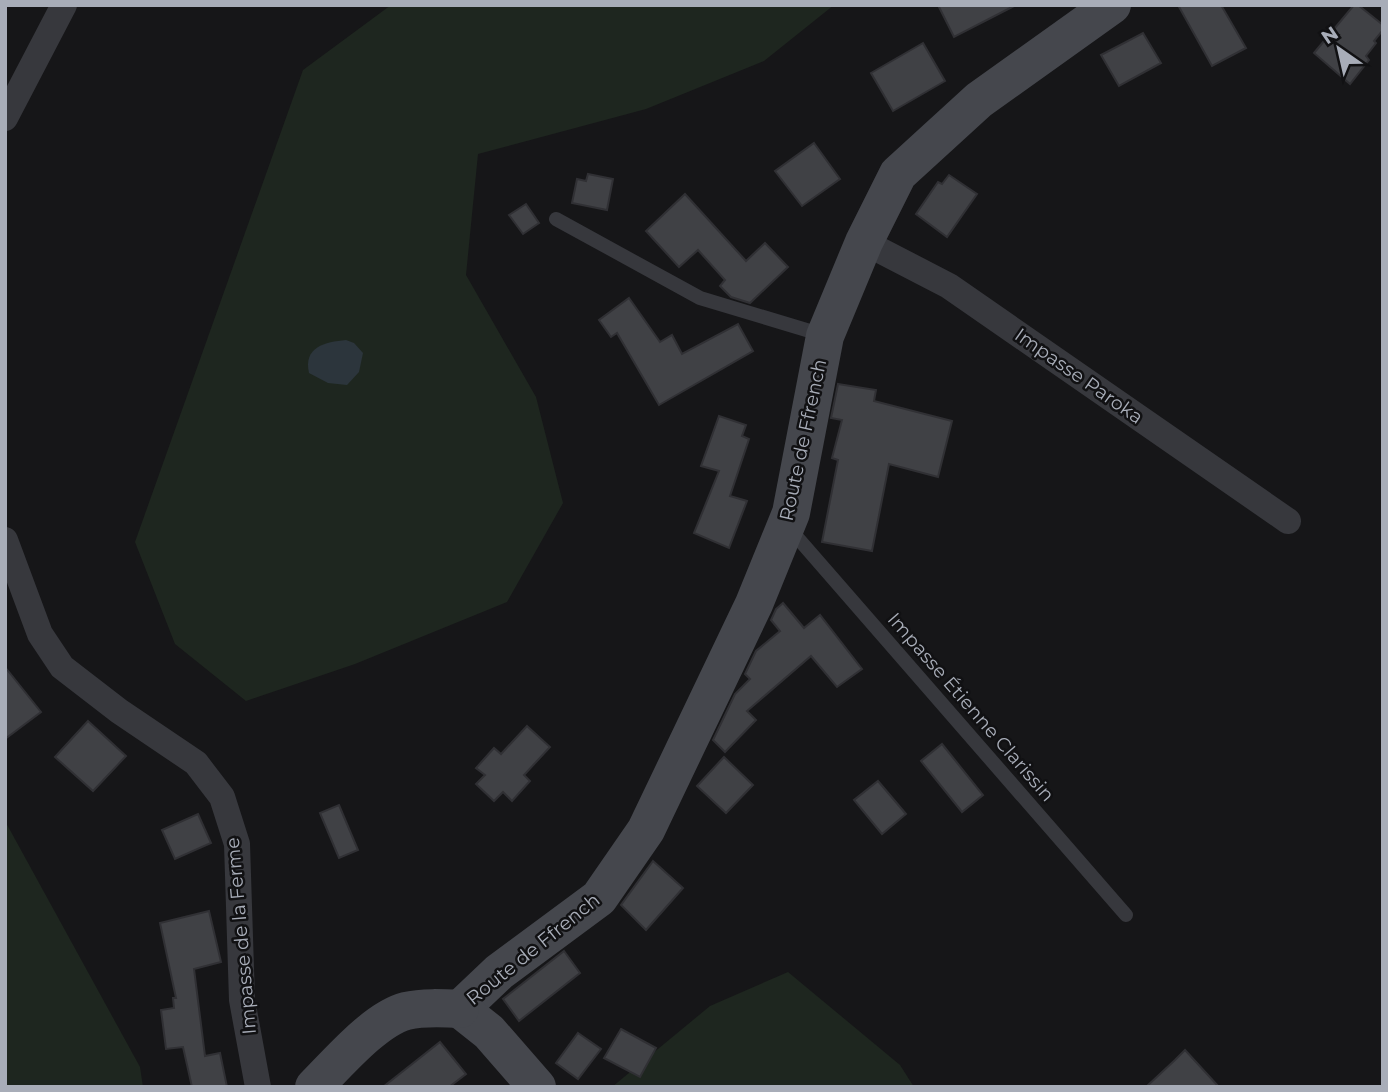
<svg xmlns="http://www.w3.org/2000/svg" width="1388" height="1092" font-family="Montserrat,sans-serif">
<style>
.green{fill:#1e261f}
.water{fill:#2c353c}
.building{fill:#404145;stroke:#303034;stroke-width:2}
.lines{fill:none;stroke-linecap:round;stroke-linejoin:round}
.service{stroke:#37383d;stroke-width:14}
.minor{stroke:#37383d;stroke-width:26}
.secondary{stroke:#45474d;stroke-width:38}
.labels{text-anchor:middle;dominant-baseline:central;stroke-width:5;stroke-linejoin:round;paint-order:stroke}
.street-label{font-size:19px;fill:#a8adb8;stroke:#111113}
</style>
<rect width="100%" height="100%" fill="#161618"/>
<g class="green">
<path d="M391,5H834L764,61L646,109L478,154L466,275L536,397L563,503L507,602L355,664L246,701L175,644L135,542L303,70Z"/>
<path d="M5,821L140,1067L143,1087H5Z"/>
<path d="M788,972L900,1065L914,1087H612L710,1006Z"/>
</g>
<path class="water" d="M346,340L354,343L363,353L359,372L347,385L328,383L309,373C303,347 325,342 346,340Z"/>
<g class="building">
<path d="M938,5H1016L954,37Z"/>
<path d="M1178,5H1221L1246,48L1212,66Z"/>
<path d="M1354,5H1358L1383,25V30L1374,41L1376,43L1366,56L1369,60L1350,84L1314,53Z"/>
<path d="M1143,33L1161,63L1119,86L1101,55Z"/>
<path d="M923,43L945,81L893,111L871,73Z"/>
<path d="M814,143L840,179L802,206L775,171Z"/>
<path d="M588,174L613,179L607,210L572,203L577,179L586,181Z"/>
<path d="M949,175L977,194L947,237L916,214L938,182L942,184Z"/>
<path d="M685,194L746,261L765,243L788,267L750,303L731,297L720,286L725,280L698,250L679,267L646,231Z"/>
<path d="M526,204L539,223L523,234L509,215Z"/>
<path d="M629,298L660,342L672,335L682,354L738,324L753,351L659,405L617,333L611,337L599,320Z"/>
<path d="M838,384L876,390L874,401L952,421L938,477L889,464L872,551L822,542L838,460L832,458L842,420L831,418Z"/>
<path d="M719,416L746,425L742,436L749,439L730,496L747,501L729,548L694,533L719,471L701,466Z"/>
<path d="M783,603L804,628L820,615L862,669L837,687L811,656L747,711L756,720L725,752L713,740L735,694L750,679L745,674L756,651L780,631L771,620L776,609Z"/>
<path d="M5,667L41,712L5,739Z"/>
<path d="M88,721L126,756L93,791L55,757Z"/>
<path d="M527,726L550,747L524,775L530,781L512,801L503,792L494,801L476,784L485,775L476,768L494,748L501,754Z"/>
<path d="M942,744L983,795L962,812L921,761Z"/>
<path d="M724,757L753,785L726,813L697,786Z"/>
<path d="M878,781L906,814L882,834L854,800Z"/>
<path d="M339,805L358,850L339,858L320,813Z"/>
<path d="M198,814L211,843L175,859L162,830Z"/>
<path d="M653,861L683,888L646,930L621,905Z"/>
<path d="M209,911L221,962L194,969L205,1056L220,1053L227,1087H192L183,1047L166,1049L161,1010L174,1008L173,998H176L160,923Z"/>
<path d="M564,951L580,973L519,1021L503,999Z"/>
<path d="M621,1029L656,1048L640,1077L604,1058Z"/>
<path d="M578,1033L601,1049L578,1079L556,1063Z"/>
<path d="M440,1042L466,1074L449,1087H383Z"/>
<path d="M1185,1050L1219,1087H1146L1175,1060Z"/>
</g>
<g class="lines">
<g class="service">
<path d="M556,219L700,298L823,335"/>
<path d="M789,528L1126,915"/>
</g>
<g class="minor">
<path d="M5,118L64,5"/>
<path d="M864,242L949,286L1288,521"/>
<path d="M5,540L40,634L62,667L119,711L196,763L222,797L237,844L242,1000L258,1087"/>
</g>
<g class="secondary">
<path d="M460,1009L499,972L599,898L646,830L754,604L791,513L825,336L864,242L898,174L979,100L1112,5"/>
<path d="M460,1009L489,1032L537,1087"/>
<path d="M314,1087C337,1064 375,1019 406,1011C423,1007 442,1008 460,1009"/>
</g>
</g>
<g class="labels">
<g class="street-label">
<text transform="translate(1079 376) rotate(35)">Impasse Paroka</text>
<text transform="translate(803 440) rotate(-78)">Route de Ffrench</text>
<text transform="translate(971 707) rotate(49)">Impasse Étienne Clarissin</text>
<text transform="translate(241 936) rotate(-95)">Impasse de la Ferme</text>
<text transform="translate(533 949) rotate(-39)">Route de Ffrench</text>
</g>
</g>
<rect width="1388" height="1092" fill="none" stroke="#a8adb8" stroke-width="14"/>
<g transform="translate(1339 49) rotate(326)" stroke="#111113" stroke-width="5" paint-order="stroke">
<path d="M0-5L12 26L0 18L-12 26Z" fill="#a8adb8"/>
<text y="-10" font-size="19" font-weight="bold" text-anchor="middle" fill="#a8adb8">N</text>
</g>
</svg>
